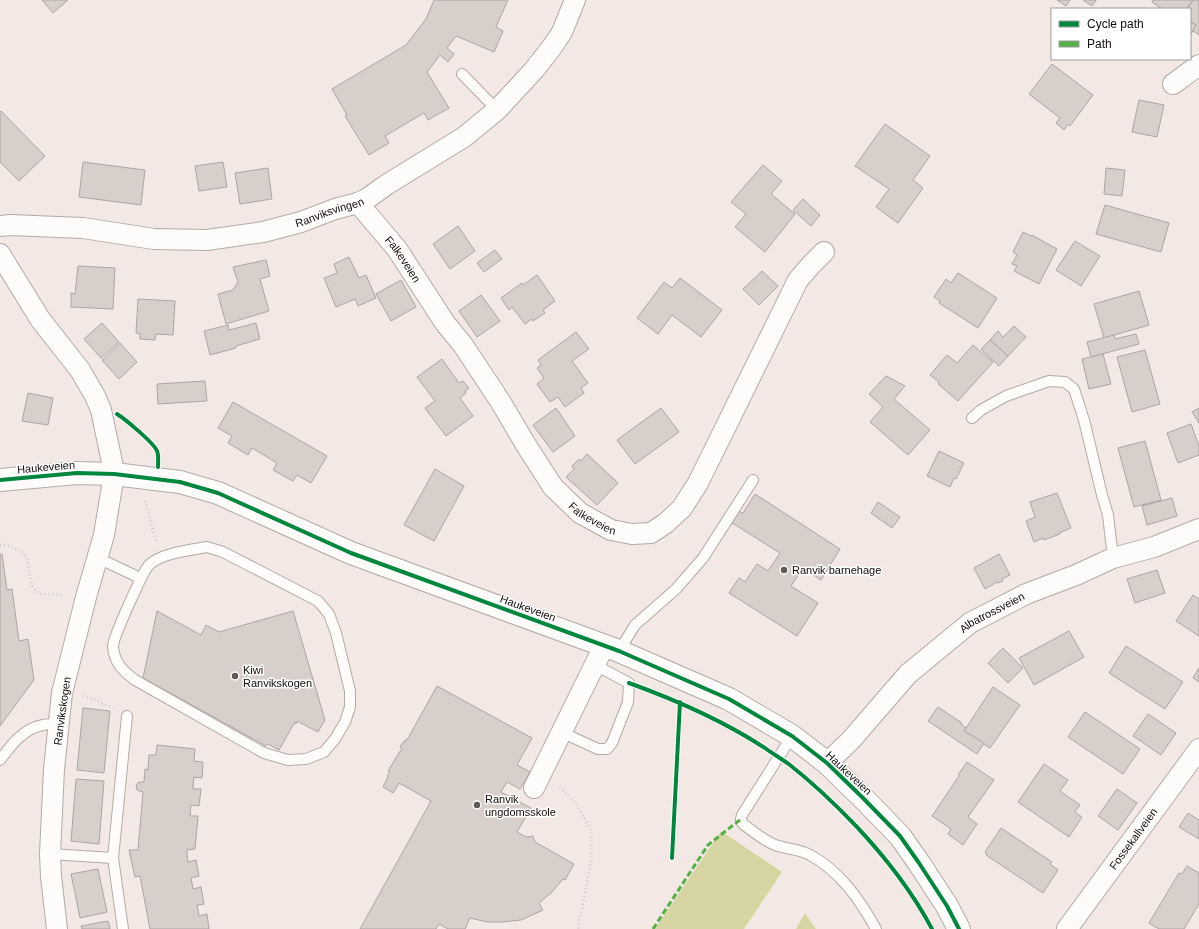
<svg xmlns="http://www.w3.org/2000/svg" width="1199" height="929" font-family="Helvetica,sans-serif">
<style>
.garden{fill:#d7d6a3}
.building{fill:#d8cfcb;stroke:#ada5a2}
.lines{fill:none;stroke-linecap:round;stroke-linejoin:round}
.service-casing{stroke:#b3aaa6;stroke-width:12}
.minor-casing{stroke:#b3aaa6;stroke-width:22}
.tertiary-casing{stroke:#b3aaa6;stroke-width:24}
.path{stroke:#ccc9c8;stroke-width:2.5;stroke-dasharray:1 3;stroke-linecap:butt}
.service{stroke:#fdfcfb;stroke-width:10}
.minor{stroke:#fdfcfb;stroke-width:20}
.tertiary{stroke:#fdfcfb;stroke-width:22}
.quiet{stroke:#54b044;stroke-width:3;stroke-dasharray:6 3;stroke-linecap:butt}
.cycleway-casing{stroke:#fff;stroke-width:6}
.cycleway{stroke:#00873e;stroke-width:4}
.poi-dot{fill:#615956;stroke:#fff;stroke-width:1.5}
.labels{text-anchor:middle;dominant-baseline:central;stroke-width:3;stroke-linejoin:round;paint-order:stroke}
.street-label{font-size:11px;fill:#120c0a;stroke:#fff}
.poi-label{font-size:11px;fill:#120c0a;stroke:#fff;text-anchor:start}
</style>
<rect width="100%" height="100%" fill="#f3e8e3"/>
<g class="garden">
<path d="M721,831L782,872L744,929H655Z"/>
<path d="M805,913L816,929H796Z"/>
</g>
<g class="building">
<path d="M42,0H68L53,13Z"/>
<path d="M434,0H508L496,27L503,31L494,52L456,36L447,48L454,54L448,62L440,55L427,72L449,108L428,120L424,113L385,136L389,143L369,155L345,116L347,115L332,89L406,45L426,19Z"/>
<path d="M1057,0H1070L1066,6Z"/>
<path d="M1083,0H1096L1092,6Z"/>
<path d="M1153,0H1193L1187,9H1162L1152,2Z"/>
<path d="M1193,0H1199V35L1192,30L1196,25L1190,21V9H1187Z"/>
<path d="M1190,21L1196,25L1190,36Z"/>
<path d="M1052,64L1093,95L1070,126L1068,124L1064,130L1056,123L1060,118L1029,94Z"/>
<path d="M1139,100L1164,105L1157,137L1132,132Z"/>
<path d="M1,111L45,156L19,181L0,162V112Z"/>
<path d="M885,124L930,156L913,180L923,188L898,223L876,207L889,189L855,166Z"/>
<path d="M83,162L145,170L141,205L79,197Z"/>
<path d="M223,162L227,187L199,191L195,166Z"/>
<path d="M763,165L782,181L771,194L795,214L765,252L735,227L746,214L731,202Z"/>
<path d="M268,168L272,199L240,204L235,173Z"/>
<path d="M1106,168L1125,170L1122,196L1104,194Z"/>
<path d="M803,199L820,215L811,226L793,210Z"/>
<path d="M1105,205L1169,223L1161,252L1096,234Z"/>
<path d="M458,226L475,251L450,269L433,244Z"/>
<path d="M1023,232L1031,236L1032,235L1057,249L1039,284L1014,271L1017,266L1012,264L1017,255L1013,252Z"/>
<path d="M1075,241L1100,256L1081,286L1056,270Z"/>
<path d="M495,250L502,259L484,272L477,263Z"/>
<path d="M349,257L359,278L366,275L376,298L358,306L355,299L336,307L324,278L337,273L334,264Z"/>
<path d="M266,260L270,276L260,279L269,311L226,324L218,294L233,290L238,282L233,267Z"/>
<path d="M78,266L115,268L113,309L71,307V293L75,294Z"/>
<path d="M762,271L778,286L759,305L743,289Z"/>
<path d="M958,273L997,298L978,328L939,303L940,301L934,297L946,279L951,283Z"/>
<path d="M537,275L555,301L543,310L545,313L533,321L532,319L525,324L512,307L509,310L501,298L522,283L523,285Z"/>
<path d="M680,278L722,310L701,337L672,315L658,334L637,318L664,282L672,288Z"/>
<path d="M401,280L416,307L391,321L376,294Z"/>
<path d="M1139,291L1149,325L1104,338L1094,304Z"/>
<path d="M481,295L500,321L477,337L459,311Z"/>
<path d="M138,299L175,301L173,335L156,334L155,340L140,339V334L136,333Z"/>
<path d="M102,323L119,342L101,358L84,339Z"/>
<path d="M256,323L260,339L236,346V348L210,355L204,331L228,325L229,330Z"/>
<path d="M1014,326L1026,337L1008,356L990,340L998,331L1003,337Z"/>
<path d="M576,332L589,349L572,361L588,383L581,388L584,393L565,407L558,397L550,402L537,384L544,378L537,368L541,365L538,360Z"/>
<path d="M1136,334L1139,344L1091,357L1087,342L1114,335L1115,339Z"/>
<path d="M990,340L1008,356L999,366L981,349Z"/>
<path d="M120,343L137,362L119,379L102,360Z"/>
<path d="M973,345L993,362L958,401L938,384L939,382L930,375L947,355L957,363Z"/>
<path d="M1145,350L1160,404L1132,412L1117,357Z"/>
<path d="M1103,354L1111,384L1089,389L1082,359Z"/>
<path d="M442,359L459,383L463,381L469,388L465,391L466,393L460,398L473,416L446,436L425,408L435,401L417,377Z"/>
<path d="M886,376L905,386L894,399L930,430L908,455L870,422L883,407L869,394Z"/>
<path d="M205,381L207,401L158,404L157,384Z"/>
<path d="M28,393L53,398L48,425L22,421Z"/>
<path d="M233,402L327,456L311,483L297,475L293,481L273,470L277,463L252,448L248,455L228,443L232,436L218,428Z"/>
<path d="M556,408L575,436L553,452L533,425Z"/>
<path d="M661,408L679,432L635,464L617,440Z"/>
<path d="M1199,408V423L1192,412Z"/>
<path d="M1191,424L1199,446V455L1178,463L1167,433Z"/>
<path d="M1145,441L1161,500L1134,507L1118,448Z"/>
<path d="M939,451L964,463L956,479L954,478L950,487L927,476Z"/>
<path d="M587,454L618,483L597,505L566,477L574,469L572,466L579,459L581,461Z"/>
<path d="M435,469L464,486L434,541L404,525Z"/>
<path d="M1057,493L1071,528L1059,533L1060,534L1044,540L1043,538L1034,542L1026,521L1035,517L1030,502Z"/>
<path d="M755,494L840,549L821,580L803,568L791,586L818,603L797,636L729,593L739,578L745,582L757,564L768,571L780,553L729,521L736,510L743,513Z"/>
<path d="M1172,498L1177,516L1147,525L1142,506Z"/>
<path d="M878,502L900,517L892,528L871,513Z"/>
<path d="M0,554H2L7,590L12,589L19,641L28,639L34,680L0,726Z"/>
<path d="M999,554L1010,575L1002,579L1003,581L998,583L997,582L985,589L974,568Z"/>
<path d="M1157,570L1165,593L1135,603L1127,579Z"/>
<path d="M1193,595L1199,599V636L1176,621Z"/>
<path d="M157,611L201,635L206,625L219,632L293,611L325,720L318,732L297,721L296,724L295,722L279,750L268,744L266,746L143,678Z"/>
<path d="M1069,631L1084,657L1034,685L1019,658Z"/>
<path d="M1126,646L1183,682L1165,709L1109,673Z"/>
<path d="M1003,648L1023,668L1008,683L988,663Z"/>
<path d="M1199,668V682L1193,678Z"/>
<path d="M437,686L532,738L517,765L530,772L520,789L507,782L501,792L531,808L517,832L526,837L533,836L535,842L574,864L565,880L563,879L552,892L539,903L543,910L521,920L502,922H487L470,918L465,929H448L439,924L436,929H360L431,801L399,783L393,793L383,787L388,777L387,776L390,772L388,771L402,748L400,747L404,741L405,742L406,739L407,740Z"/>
<path d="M993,687L1020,705L990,748L964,731Z"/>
<path d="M938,707L962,723L961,724L966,728L964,731L984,743L977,754L928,721Z"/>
<path d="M83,708L110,711L104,773L77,770Z"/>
<path d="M1085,712L1140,749L1123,774L1068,737Z"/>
<path d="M1148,714L1176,733L1161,755L1133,736Z"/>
<path d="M157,745L195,749L194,761L203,762L202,778L194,777L193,789H201L199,806L191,805L190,816H198L195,849L187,850V856L188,862L196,860L199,876L191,878L193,889L201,887L204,904L197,905L199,916L207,914L209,929H150L140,876L135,877L129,850H138L143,792L137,790L136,785L139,782H144L145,769L148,770L149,755H156Z"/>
<path d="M967,762L994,780L968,817L977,824L963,845L948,834L951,829L932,816L959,776L958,775Z"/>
<path d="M1044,764L1068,780L1060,791L1080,805L1075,812L1082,817L1069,837L1018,802Z"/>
<path d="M76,779L104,781L99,844L71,841Z"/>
<path d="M1117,789L1137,803L1118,830L1098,816Z"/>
<path d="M1188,813L1199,820V839L1179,827Z"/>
<path d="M1001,828L1052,862L1050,864L1058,870L1043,893L986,855L987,854L985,852Z"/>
<path d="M1187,866L1199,873V904L1184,929H1159L1149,923L1179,873L1182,874Z"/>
<path d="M98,869L107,912L80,918L71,874Z"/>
<path d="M108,921L110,929H82L81,926Z"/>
</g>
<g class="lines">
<g class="service-casing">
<g id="service">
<path d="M462,74L497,110"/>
<path d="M972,418L981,410L1006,396L1049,381L1065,382L1074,389L1084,420L1102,495L1108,515L1113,558"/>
<path d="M207,547L223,552L318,601L329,614L336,633L350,691V707L345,722L335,739L324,752L306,759L288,760L264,753L135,680C123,671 114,663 113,646C113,638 143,571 149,565C161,553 191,550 207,547Z"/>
<path d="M98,558L140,578"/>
<path d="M619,651L635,625L676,589L703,558L753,480"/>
<path d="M561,732L598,749H607L612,743L628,702L629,683L595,665"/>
<path d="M792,736L742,815L741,819L742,823C752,831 763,840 775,845C786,849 800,849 810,855C840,871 860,900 876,929"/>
<path d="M0,760C11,745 24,728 43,725C48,724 54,724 59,724"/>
<path d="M50,854L113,858"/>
<path d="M123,929L113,858L127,716"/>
</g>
</g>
<g class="minor-casing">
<g id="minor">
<path d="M1173,84L1199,65"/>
<path id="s1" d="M358,203L397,249L445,323L463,345L500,401L526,445L553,487L580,513L611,530L632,534L651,533L666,523L682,508L698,483L798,280L811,265L824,252"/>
<path id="s2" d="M0,226L10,225L83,228L154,239L207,240L263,232L301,222L335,209L358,203L368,198L386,185L464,137L497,110L534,70L552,47L562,32L575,0"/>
<path d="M0,254L40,319L80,370L95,396L101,410L112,462L114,474L104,535L86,597L62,693L54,769L50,854L51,876L57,929"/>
<path id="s3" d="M827,763L851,740L908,674L970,623L1026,594L1076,575L1113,558L1154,547L1199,529"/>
<path d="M534,788L604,646"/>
<path id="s4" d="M1067,929L1199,749"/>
</g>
</g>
<g class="tertiary-casing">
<path id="tertiary" d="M0,480L77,473L114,474L180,482L218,493L351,553L619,651L729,699L792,736L827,763L863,798L900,836L919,863L947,906L959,929"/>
</g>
<g class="path">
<path d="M145,501L156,541"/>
<path d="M0,545H6L22,551L27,559L32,586L39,594L64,595"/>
<path d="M83,696L88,697L113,708"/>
<path d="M560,787L576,804L591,830V862L578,929"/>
</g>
<use href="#service" class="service"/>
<use href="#minor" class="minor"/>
<use href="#tertiary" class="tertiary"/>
<path class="quiet" d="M653,929L708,845L741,819"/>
<g class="cycleway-casing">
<g id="cycleway">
<path d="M117,414C125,419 154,443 157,451C159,456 158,462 158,467"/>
<path d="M0,480L77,473L114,474L180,482L218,493L351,553L619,651L729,699L792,736L827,763L863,798L900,836L919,863L947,906L959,929"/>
<path d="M629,683C676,700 722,720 765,748C773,754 782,759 790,765C814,784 836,805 857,827C886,858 912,891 932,929"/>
<path d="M672,858L680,702"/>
</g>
</g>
<use href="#cycleway" class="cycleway"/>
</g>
<g class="poi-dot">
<circle cx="784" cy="570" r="4"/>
<circle cx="235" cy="676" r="4"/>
<circle cx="477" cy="805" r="4"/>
</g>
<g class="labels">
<g class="street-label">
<text stroke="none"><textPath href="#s2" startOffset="334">Ranviksvingen</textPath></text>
<text stroke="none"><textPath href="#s1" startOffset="72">Falkeveien</textPath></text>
<text transform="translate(46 467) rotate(-5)">Haukeveien</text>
<text stroke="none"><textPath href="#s1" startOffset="396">Falkeveien</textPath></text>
<text transform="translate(528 608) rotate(20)">Haukeveien</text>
<text stroke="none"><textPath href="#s3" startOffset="225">Albatrossveien</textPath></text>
<text transform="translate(62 711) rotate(-82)">Ranvikskogen</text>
<text transform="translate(849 773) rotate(43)">Haukeveien</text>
<text stroke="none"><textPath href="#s4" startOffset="112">Fossekallveien</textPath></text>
</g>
<g class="poi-label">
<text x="792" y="570">Ranvik barnehage</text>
<text x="243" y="670">Kiwi<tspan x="243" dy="13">Ranvikskogen</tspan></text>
<text x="485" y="799">Ranvik<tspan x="485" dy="13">ungdomsskole</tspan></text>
</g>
</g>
<rect x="1051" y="8" width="140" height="52" fill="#ffffff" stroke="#a09e9d"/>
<rect x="1059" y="21" width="20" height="6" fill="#00873e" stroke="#a09e9d"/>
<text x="1087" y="28" font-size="12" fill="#120c0a">Cycle path</text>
<rect x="1059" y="41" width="20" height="6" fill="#54b044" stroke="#a09e9d"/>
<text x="1087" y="48" font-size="12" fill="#120c0a">Path</text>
</svg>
